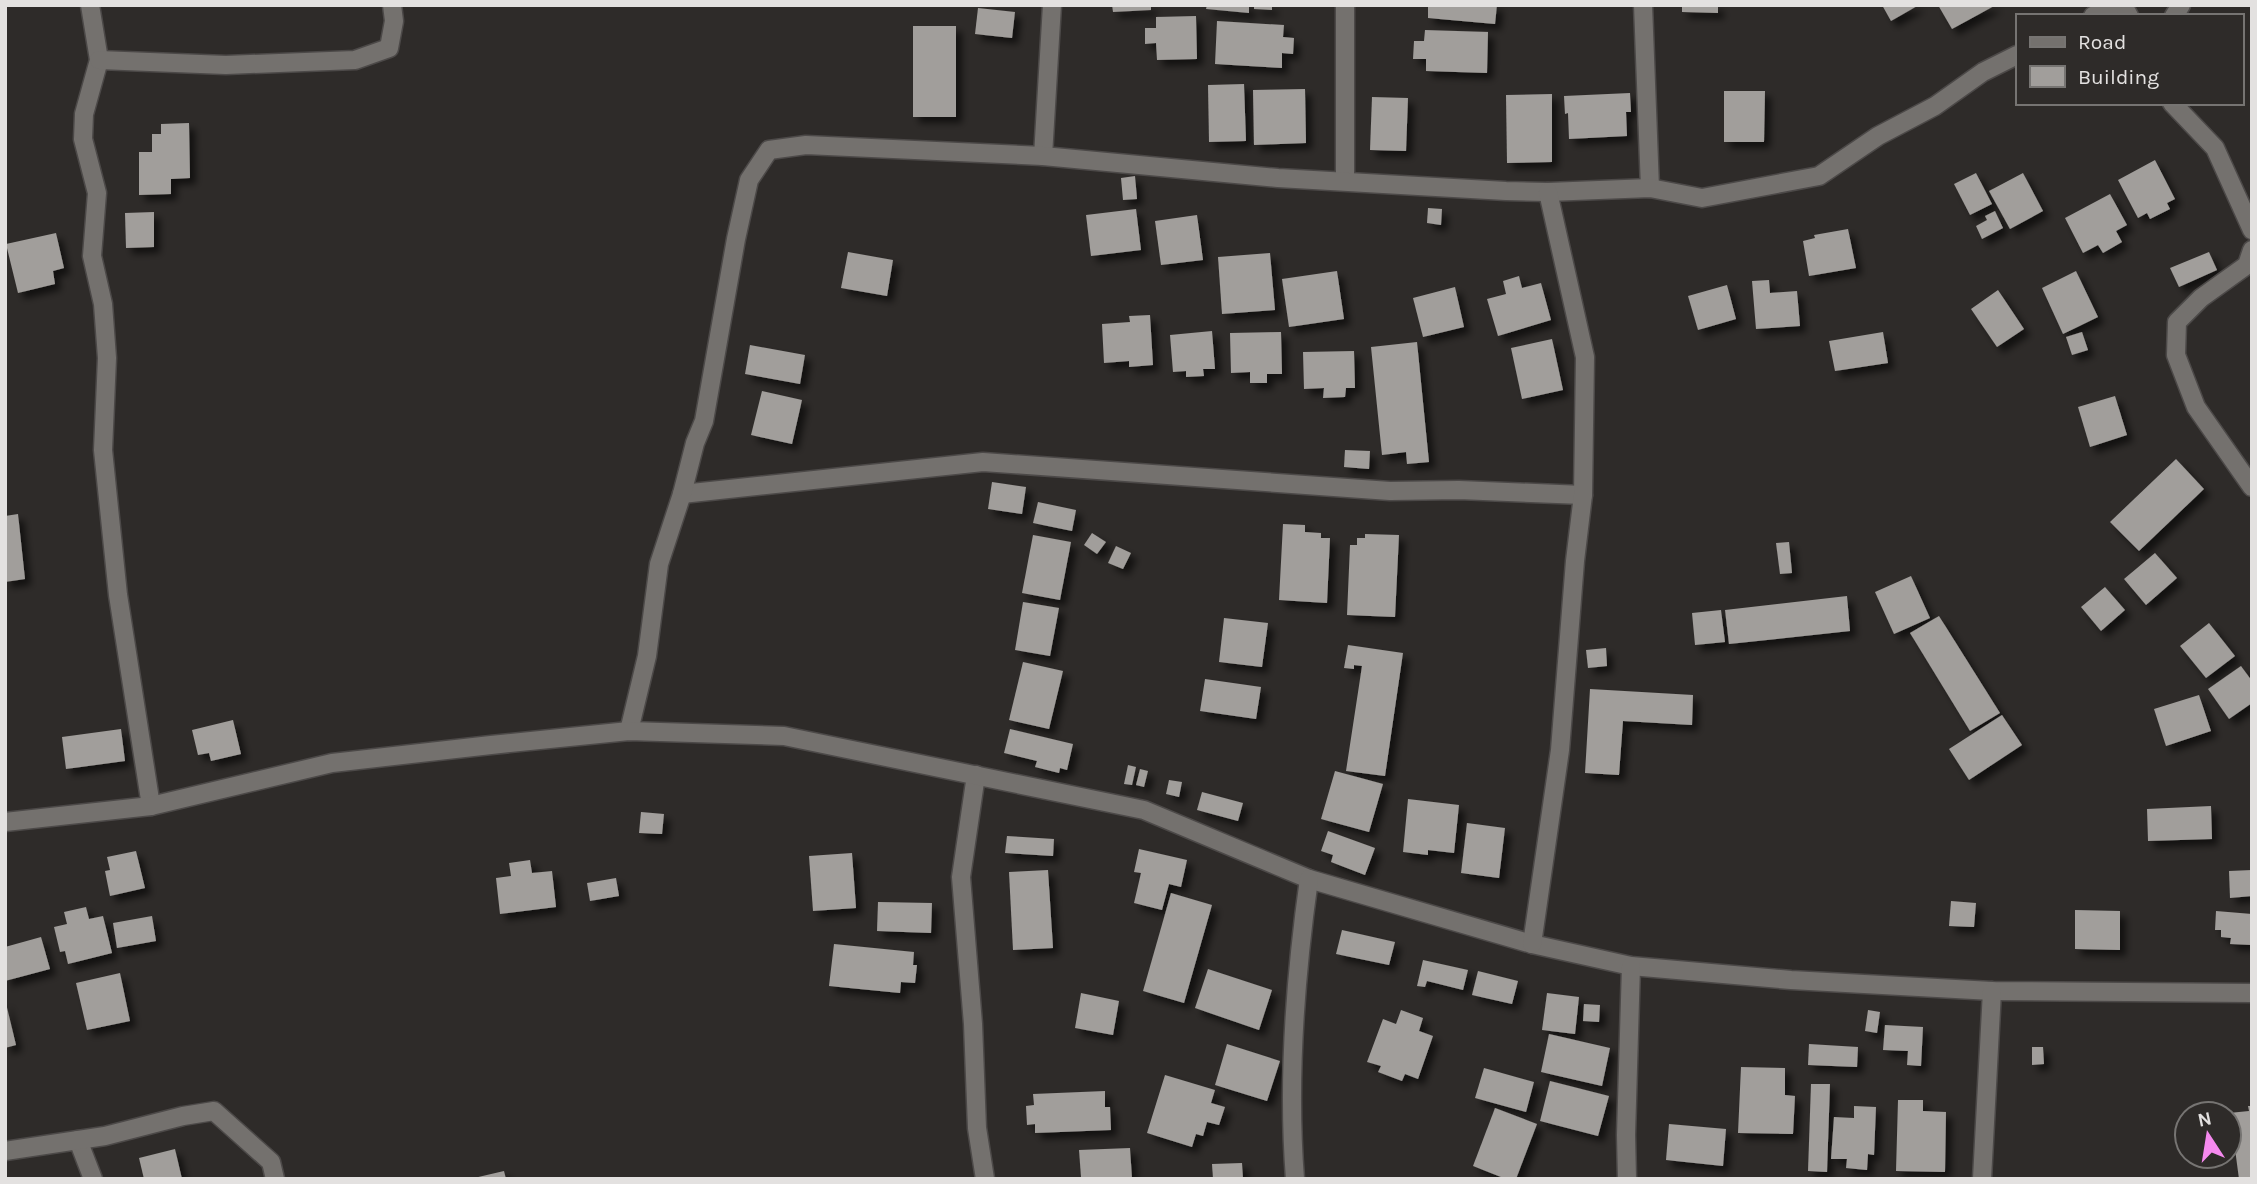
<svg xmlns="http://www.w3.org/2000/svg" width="2257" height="1184" font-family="Karla,sans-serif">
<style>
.building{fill:#a19e9b;filter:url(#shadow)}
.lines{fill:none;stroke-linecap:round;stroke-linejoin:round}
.street-casing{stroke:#4c4948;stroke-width:21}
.street{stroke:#74716e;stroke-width:18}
</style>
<defs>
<filter id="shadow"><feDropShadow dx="6" dy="6" stdDeviation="3.5" flood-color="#0009"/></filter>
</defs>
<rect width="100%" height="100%" fill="#2e2b29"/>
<g class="building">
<path d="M1112,5H1151V10L1113,12Z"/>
<path d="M1207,5H1249V13L1206,9Z"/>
<path d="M1254,5H1272V10L1254,9Z"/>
<path d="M1428,5H1497L1495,24L1428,18Z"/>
<path d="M1682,5H1718V13L1682,12Z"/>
<path d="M1882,5H1919L1891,21Z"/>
<path d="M1938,5H1996L1952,29Z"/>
<path d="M978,8L1015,12L1012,38L975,34Z"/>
<path d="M1196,16L1197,59L1157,60L1156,43L1145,44V28H1156V17Z"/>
<path d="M1217,21L1284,25L1283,37L1294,38L1293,54L1282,53V68L1215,64Z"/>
<rect x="913" y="26" width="43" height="91"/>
<path d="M1425,30L1488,32L1487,73L1426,71V59H1413L1414,41H1424Z"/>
<path d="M1244,84L1246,141L1209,142L1208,85Z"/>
<path d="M1305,89L1306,143L1254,145L1253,90Z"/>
<path d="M1724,91H1765L1764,142H1724Z"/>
<path d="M1630,93L1631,112H1626L1627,136L1569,139L1568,113L1565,114L1564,96Z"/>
<path d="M1552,94V162L1507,163L1506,95Z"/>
<path d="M1372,97L1408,98L1406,151L1370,150Z"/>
<path d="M189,123L190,178L171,179V194L139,195V152H152V134H161V124Z"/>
<path d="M2155,160L2175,199L2167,203L2170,209L2150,219L2147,213L2138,218L2118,180Z"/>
<path d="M1976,173L1992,204L1970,215L1954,184Z"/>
<path d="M2023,173L2043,211L2010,229L1989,191Z"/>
<path d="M1135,176L1137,199L1123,200L1121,178Z"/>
<path d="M2110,194L2127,225L2116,231L2122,242L2103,253L2098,245L2083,253L2065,218Z"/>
<path d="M1428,208L1442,209L1441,225L1427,223Z"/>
<path d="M1136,209L1141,250L1091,256L1086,215Z"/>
<path d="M1995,211L2003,228L1982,239L1976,226L1987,220L1985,216Z"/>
<path d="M154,212V247L126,248L125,213Z"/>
<path d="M1197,215L1203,260L1161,265L1155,221Z"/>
<path d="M1848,229L1856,268L1809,276L1803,241L1815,238L1814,235Z"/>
<path d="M56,233L64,268L53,271L55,284L18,293L6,244Z"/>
<path d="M848,252L893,260L887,296L841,288Z"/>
<path d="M2209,252L2217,270L2179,287L2170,268Z"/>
<path d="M1270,253L1275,310L1222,314L1218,257Z"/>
<path d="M1337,271L1344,319L1289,327L1282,279Z"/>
<path d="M2076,271L2098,317L2063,334L2042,288Z"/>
<path d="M1519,276L1522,288L1541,283L1551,320L1498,336L1487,299L1506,294L1503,281Z"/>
<path d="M1769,280L1770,293L1797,291L1800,326L1756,329L1752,281Z"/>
<path d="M1727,285L1736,319L1698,330L1688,296Z"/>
<path d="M1455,287L1464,327L1423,337L1413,298Z"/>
<path d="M1998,290L2024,329L1997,347L1971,309Z"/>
<path d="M1150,315L1153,365L1129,367V361L1104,363L1102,324L1130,322L1129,316Z"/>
<path d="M1212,331L1215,369H1203L1204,376L1186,377V371L1173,372L1170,335Z"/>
<path d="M1281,332L1282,374H1267V383H1250V372L1231,373L1230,333Z"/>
<path d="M1883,332L1888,363L1835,371L1829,341Z"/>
<path d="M2082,332L2088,350L2072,355L2066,337Z"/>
<path d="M1552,339L1563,390L1522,399L1511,348Z"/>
<path d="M1417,342L1429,462L1407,464L1406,452L1382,455L1371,347Z"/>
<path d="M750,345L805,355L800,384L745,374Z"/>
<path d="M1354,351L1355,388H1346L1345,397L1323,398L1324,388L1304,389L1303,352Z"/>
<path d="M762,391L802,400L792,444L751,435Z"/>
<path d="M2115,396L2127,435L2090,447L2078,407Z"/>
<path d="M1345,450L1370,451L1369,469L1344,467Z"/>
<path d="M2176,459L2204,489L2139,551L2110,522Z"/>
<path d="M992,482L1026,487L1022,514L988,509Z"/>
<path d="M1038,502L1076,510L1072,531L1033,523Z"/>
<path d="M18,514L25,579L5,582V516Z"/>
<path d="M1283,524L1305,525V532L1321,533V538H1330L1327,603L1279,600Z"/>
<path d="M1092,533L1106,542L1097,554L1084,545Z"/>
<path d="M1365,534L1399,535L1395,617L1347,615L1350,545H1357V538H1365Z"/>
<path d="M1033,535L1071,542L1060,600L1022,593Z"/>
<path d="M1789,542L1792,573L1780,574L1776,543Z"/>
<path d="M1116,546L1131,553L1123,569L1108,563Z"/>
<path d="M2155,553L2177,578L2146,605L2124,579Z"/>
<path d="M1911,576L1930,618L1894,634L1875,592Z"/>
<path d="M2105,587L2125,610L2101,631L2081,607Z"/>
<path d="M1847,596L1850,631L1729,644L1725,610Z"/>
<path d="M1023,602L1059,608L1050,656L1015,650Z"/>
<path d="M1721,610L1725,642L1695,645L1692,613Z"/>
<path d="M1939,616L2000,713L1970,731L1910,633Z"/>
<path d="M1224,618L1268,623L1262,667L1219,662Z"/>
<path d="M2209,623L2235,656L2206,678L2180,646Z"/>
<path d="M1348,645L1403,653L1385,776L1346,771L1362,666L1354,665V669L1344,668Z"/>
<path d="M1606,648L1607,666L1588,668L1586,650Z"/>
<path d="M1023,662L1063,671L1049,729L1009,720Z"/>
<path d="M2241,666L2252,681V703L2229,719L2208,689Z"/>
<path d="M1205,679L1261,687L1256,719L1200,711Z"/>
<path d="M1590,689L1693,695L1692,725L1623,721L1619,775L1585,773Z"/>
<path d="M2199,695L2211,731L2166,746L2154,709Z"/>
<path d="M2002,715L2022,745L1969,780L1949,749Z"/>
<path d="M233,720L241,754L211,761L209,753L198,755L192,730Z"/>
<path d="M121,729L125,761L66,769L62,737Z"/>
<path d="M1010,729L1073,744L1067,770L1060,768L1059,773L1035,767L1037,761L1004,753Z"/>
<path d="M1128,765L1136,767L1132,785L1124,784Z"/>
<path d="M1140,769L1148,771L1144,787L1136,785Z"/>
<path d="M1335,771L1383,784L1369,832L1321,819Z"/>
<path d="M1169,780L1182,782L1179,797L1166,794Z"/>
<path d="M1202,792L1243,803L1238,821L1197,810Z"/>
<path d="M1408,799L1459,805L1454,853L1428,850V855L1403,852Z"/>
<path d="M2211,806L2212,839L2148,841L2147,809Z"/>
<path d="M641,812L664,814L662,834L639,833Z"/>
<path d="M1467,823L1505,828L1499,878L1461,873Z"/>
<path d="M1328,831L1375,848L1365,875L1331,862L1333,855L1321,851Z"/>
<path d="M1007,836L1054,839L1053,856L1005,853Z"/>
<path d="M1139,849L1187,860L1181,887L1169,884L1162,910L1134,903L1141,873L1134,872Z"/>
<path d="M136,851L145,888L110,896L105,871L110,870L107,857Z"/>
<path d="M852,853L856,908L813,911L809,856Z"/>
<path d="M530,860L532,873L552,871L556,907L500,914L496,878L511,876L509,863Z"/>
<path d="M1048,870L1053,948L1013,950L1009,872Z"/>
<path d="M2252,870V896L2230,898L2229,871Z"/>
<path d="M616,878L619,896L590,901L587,883Z"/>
<path d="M1171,893L1212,905L1184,1003L1143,991Z"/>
<path d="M1951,901L1976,903L1974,927L1949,926Z"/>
<path d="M878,902L932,903L931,933L877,931Z"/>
<path d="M86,907L89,919L103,916L112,953L68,964L65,951L60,952L54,927L67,924L64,912Z"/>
<path d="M2075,910L2120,911V950L2075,949Z"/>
<path d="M2216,911L2252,914V945L2230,944L2231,938L2221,937V930H2215Z"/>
<path d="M152,916L156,941L117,948L113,923Z"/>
<path d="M1342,930L1395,942L1389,965L1336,954Z"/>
<path d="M41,937L50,969L5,981V947Z"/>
<path d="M834,944L914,952L913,965H917L915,983L901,982L900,993L829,986Z"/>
<path d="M1423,960L1468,970L1463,990L1427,981L1425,987L1417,986Z"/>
<path d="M1208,969L1272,990L1259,1030L1195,1008Z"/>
<path d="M1478,971L1518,981L1512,1004L1472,995Z"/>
<path d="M120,973L130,1021L87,1030L76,983Z"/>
<path d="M1081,993L1119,1001L1113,1035L1075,1028Z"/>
<path d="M1547,993L1579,997L1575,1034L1542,1030Z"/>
<path d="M5,999L16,1045L5,1048Z"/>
<path d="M1584,1004L1600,1005L1599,1022L1583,1021Z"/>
<path d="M1401,1010L1423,1018L1419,1031L1433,1036L1418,1079L1405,1074L1402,1081L1378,1072L1381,1066L1367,1062L1383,1019L1396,1024Z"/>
<path d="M1868,1010L1880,1012L1877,1033L1865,1031Z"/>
<path d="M1885,1025L1923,1027L1921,1066L1907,1065L1908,1051L1883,1050Z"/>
<path d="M1549,1034L1610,1048L1602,1086L1541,1072Z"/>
<path d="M1227,1044L1280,1061L1267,1101L1215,1085Z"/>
<path d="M1809,1044L1858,1047L1857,1067L1808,1065Z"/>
<path d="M2032,1047H2043L2044,1064L2032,1065Z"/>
<path d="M1741,1067L1785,1068V1095L1795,1096L1793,1134L1738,1133Z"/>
<path d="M1484,1068L1534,1082L1526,1112L1475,1098Z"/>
<path d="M1165,1075L1215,1090L1211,1103L1225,1107L1219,1125L1207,1122L1203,1136L1196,1134L1192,1147L1147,1133Z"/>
<path d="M1550,1081L1609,1096L1598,1136L1540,1121Z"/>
<path d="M1811,1084H1830L1827,1172L1808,1171Z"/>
<path d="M1105,1091V1107H1110L1111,1130L1035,1133V1124L1027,1125L1026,1106L1034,1105L1033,1094Z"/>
<path d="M1898,1100H1923V1111L1946,1112L1945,1172L1896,1171Z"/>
<path d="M1854,1106L1876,1107L1874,1155L1868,1154L1867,1170L1846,1168L1847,1159H1831L1834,1117L1854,1118Z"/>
<path d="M2248,1106H2252V1179H2239L2233,1134H2229V1113L2249,1111Z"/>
<path d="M1495,1108L1537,1124L1516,1179H1506L1473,1166Z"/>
<path d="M1669,1124L1726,1129L1723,1166L1666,1160Z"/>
<path d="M1130,1148L1132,1179L1081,1177L1079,1150Z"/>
<path d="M175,1149L182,1179H144L139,1158Z"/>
<path d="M1242,1163L1243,1179H1213L1212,1164Z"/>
<path d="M504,1171L506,1179H474V1178Z"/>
</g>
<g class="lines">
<g class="street-casing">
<g id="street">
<path d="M90,5L99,60L84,114L83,139L97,193L92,256L103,304L107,358L103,450L118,595L151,806"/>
<path d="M1643,5L1650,188"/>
<path d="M2123,5L2129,16"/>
<path d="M2093,16L2113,5"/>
<path d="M2174,16L2181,5"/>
<path d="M99,60L226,65L355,60L389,48L394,21L392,5"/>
<path d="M2172,103L2215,148L2252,230"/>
<path d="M1043,156L1052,5"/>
<path d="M1345,181V5"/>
<path d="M2252,250L2247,265L2201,298L2177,322L2176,355L2196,407L2252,487"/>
<path d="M682,494L983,462L1390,491L1459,490L1583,495"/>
<path d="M629,731L647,656L659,564L682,494L695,443L704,421L736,239L749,180L769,150L806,145L1043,156L1278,178L1506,191L1548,192L1650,188L1702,198L1819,176L1878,136L1935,106L1983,72L2017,55"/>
<path d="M976,775L961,877L973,1024L977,1128L985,1179"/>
<path d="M5,822L151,806L332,763L491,745L629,731L784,736L1144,810L1309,879L1532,944L1631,966L1791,980L1992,991L2252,993"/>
<path d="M1532,944L1560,750L1575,561L1583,495L1585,357L1548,192"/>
<path d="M78,1140L93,1179"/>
<path d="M5,1151L105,1136L183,1116L214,1111L271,1162L275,1179"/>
<path d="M1295,1179C1287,1078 1295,978 1309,879"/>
<path d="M1627,1179L1626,1135L1631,966"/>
<path d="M1982,1179L1992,991"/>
</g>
</g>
<use href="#street" class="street"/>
</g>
<rect width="2257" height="1184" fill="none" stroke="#e3e1e0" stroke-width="14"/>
<rect x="2016" y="14" width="228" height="91" fill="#2e2b29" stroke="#767472" stroke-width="2"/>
<rect x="2030" y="37" width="35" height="10" fill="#74716e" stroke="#767472" stroke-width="2"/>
<text x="2078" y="49" font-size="21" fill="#e3e1e0">Road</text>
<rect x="2030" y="66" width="35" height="21" fill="#a19e9b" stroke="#767472" stroke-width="2"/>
<text x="2078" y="84" font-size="21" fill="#e3e1e0">Building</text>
<g transform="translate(2208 1135) rotate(348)"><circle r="33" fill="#2e2b29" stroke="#767472" stroke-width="2"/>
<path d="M0-5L12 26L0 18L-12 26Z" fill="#f589ee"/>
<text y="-10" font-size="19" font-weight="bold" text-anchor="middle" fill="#e3e1e0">N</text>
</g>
</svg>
